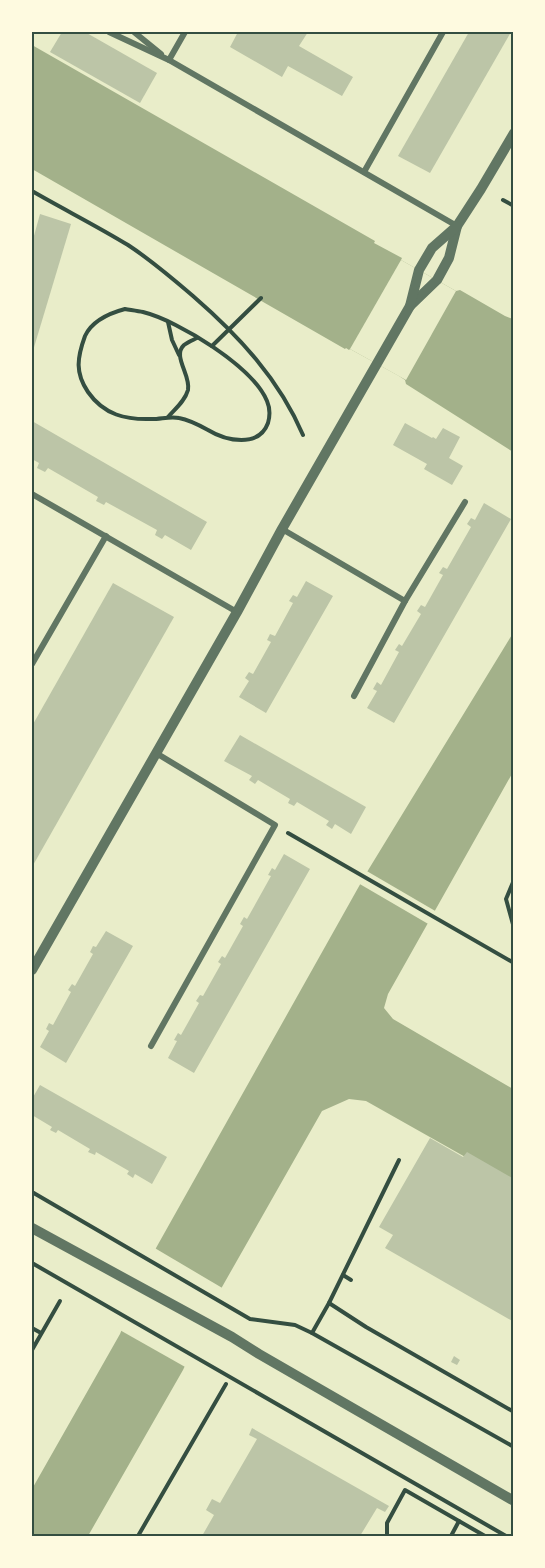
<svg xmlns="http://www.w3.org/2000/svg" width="545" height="1568" font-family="'IBM Plex Serif',serif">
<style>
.water{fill:#a3b18a}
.pier{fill:#e9edc9}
.building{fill:#bcc5a7}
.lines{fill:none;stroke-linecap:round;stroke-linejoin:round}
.path{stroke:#344e41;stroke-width:4}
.minor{stroke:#617663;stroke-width:6}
.tertiary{stroke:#617663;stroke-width:10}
.neatline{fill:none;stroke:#344e41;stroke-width:2}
</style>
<rect width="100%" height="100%" fill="#e9edc9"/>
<g class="water">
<path d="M32,45L375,241L374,243L402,258L401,260L456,291L460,290L505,316L513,319V452L406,384L405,380L399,376L350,349L349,350L346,348L345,349L32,169Z"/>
<path d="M513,633V772L388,994L384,1008L393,1019L513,1089V1184L366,1101L349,1099L322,1111L222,1287L183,1370L88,1536H32V1489L120,1334L156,1248L367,872Z"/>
</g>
<g class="pier">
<path d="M401,260L456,291L406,380L350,349Z"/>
<path d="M365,870L437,912L430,925L358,883Z"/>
<path d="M153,1247L224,1289L187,1368L118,1329Z"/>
</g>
<g class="building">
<path d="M62,32H85L157,73L140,103L50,52Z"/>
<path d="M238,32H308L299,46L353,77L342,96L288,66L282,77L230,47Z"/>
<path d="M469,32H511L430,173L398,156Z"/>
<path d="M40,214L71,224L32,354V243Z"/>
<path d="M32,421L207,522L191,550L165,535L162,539L155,535L157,530L106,502L104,505L96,501L98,497L48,468L45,472L37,468L39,463L32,459Z"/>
<path d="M405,423L432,438L433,437L436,439L443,428L460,437L449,458L463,466L452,485L424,469L427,464L393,445Z"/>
<path d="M484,503L511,519L394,723L367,708L377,691L373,689L377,682L381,685L399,652L395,650L399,644L402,646L421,614L417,611L421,605L425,607L443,575L439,573L443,567L447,569L471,527L467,524L471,518L475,520Z"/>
<path d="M306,581L333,596L266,713L239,697L249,681L245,678L249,672L253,674L271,642L267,640L270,634L275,636L293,603L289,601L293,595L297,597Z"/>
<path d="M113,583L174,617L32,867V726Z"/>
<path d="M240,735L366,807L351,834L335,824L332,829L326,825L329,821L297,802L294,806L288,803L290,799L258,780L255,784L249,780L252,776L224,761Z"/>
<path d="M284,854L310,869L194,1073L168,1058L177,1041L174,1040L178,1033L181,1035L199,1003L196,1001L200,995L203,996L221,964L218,962L222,956L225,958L243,926L240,924L244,917L247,919L271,876L268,875L272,868L275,870Z"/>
<path d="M106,931L133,946L66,1063L40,1047L49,1031L46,1029L49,1023L53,1025L71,992L68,990L72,984L75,986L93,954L90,952L93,946L96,947Z"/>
<path d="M40,1085L167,1157L152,1184L135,1174L133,1178L127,1174L129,1171L96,1152L95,1155L88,1152L90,1149L58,1130L56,1133L50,1130L52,1127L32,1115V1099Z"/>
<path d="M430,1138L463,1157L467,1152L514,1179V1322L385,1248L393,1235L379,1227Z"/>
<path d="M454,1356L460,1360L457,1365L451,1362Z"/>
<path d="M252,1428L389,1506L385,1512L377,1508L360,1536H251L247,1534L246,1536H202L214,1515L206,1510L212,1499L220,1503L257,1439L249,1435Z"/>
</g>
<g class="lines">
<g class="path">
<path d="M32,191C63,209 97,226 128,245C151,260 172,278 193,296C239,336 279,379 303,435"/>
<path d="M503,200L514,206"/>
<path d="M125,309C131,310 138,311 143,312C179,321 253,367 267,401C270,408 270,416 268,423C259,448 226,441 208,430C199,425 190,420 179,418C171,416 161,419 152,419C126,420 104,415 88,392C75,373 77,358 85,336C92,321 110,313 125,309Z"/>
<path d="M168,322L172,340L179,355"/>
<path d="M212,346L261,298"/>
<path d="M168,417C175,409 185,401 188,390C191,375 172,356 184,345C188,342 193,340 197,338"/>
<path d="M288,833L514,963"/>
<path d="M514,880L506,899L514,928"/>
<path d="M32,1192L250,1319L295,1325L312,1333L514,1447"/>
<path d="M32,1263L506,1536"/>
<path d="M343,1275L351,1280"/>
<path d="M329,1303L399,1160"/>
<path d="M32,1328L41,1333"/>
<path d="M312,1333L329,1303L366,1327L514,1412"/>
<path d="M32,1350L60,1301"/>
<path d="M138,1536L226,1384"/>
<path d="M387,1536V1523L405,1490L485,1536"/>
<path d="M451,1536L459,1521"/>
</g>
<g class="minor">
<path d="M109,32L169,60L457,226"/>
<path d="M134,32L161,54"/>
<path d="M169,60L185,32"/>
<path d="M364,172L443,32"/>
<path d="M32,494L237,612"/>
<path d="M282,529L405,601"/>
<path d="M32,664L106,536"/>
<path d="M354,696L405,601L465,502"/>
<path d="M151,1046L275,825L156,753"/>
</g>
<g class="tertiary">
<path d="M410,306L437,280L449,258L457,226"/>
<path d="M32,970L237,612L282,529L410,306L419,270L432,248L457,226L481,189L514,133"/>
<path d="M32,1228L232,1337L259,1354L514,1501"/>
</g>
</g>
<rect width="545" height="1568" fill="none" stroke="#fefae0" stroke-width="66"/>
<rect x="33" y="33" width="479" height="1502" class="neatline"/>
</svg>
